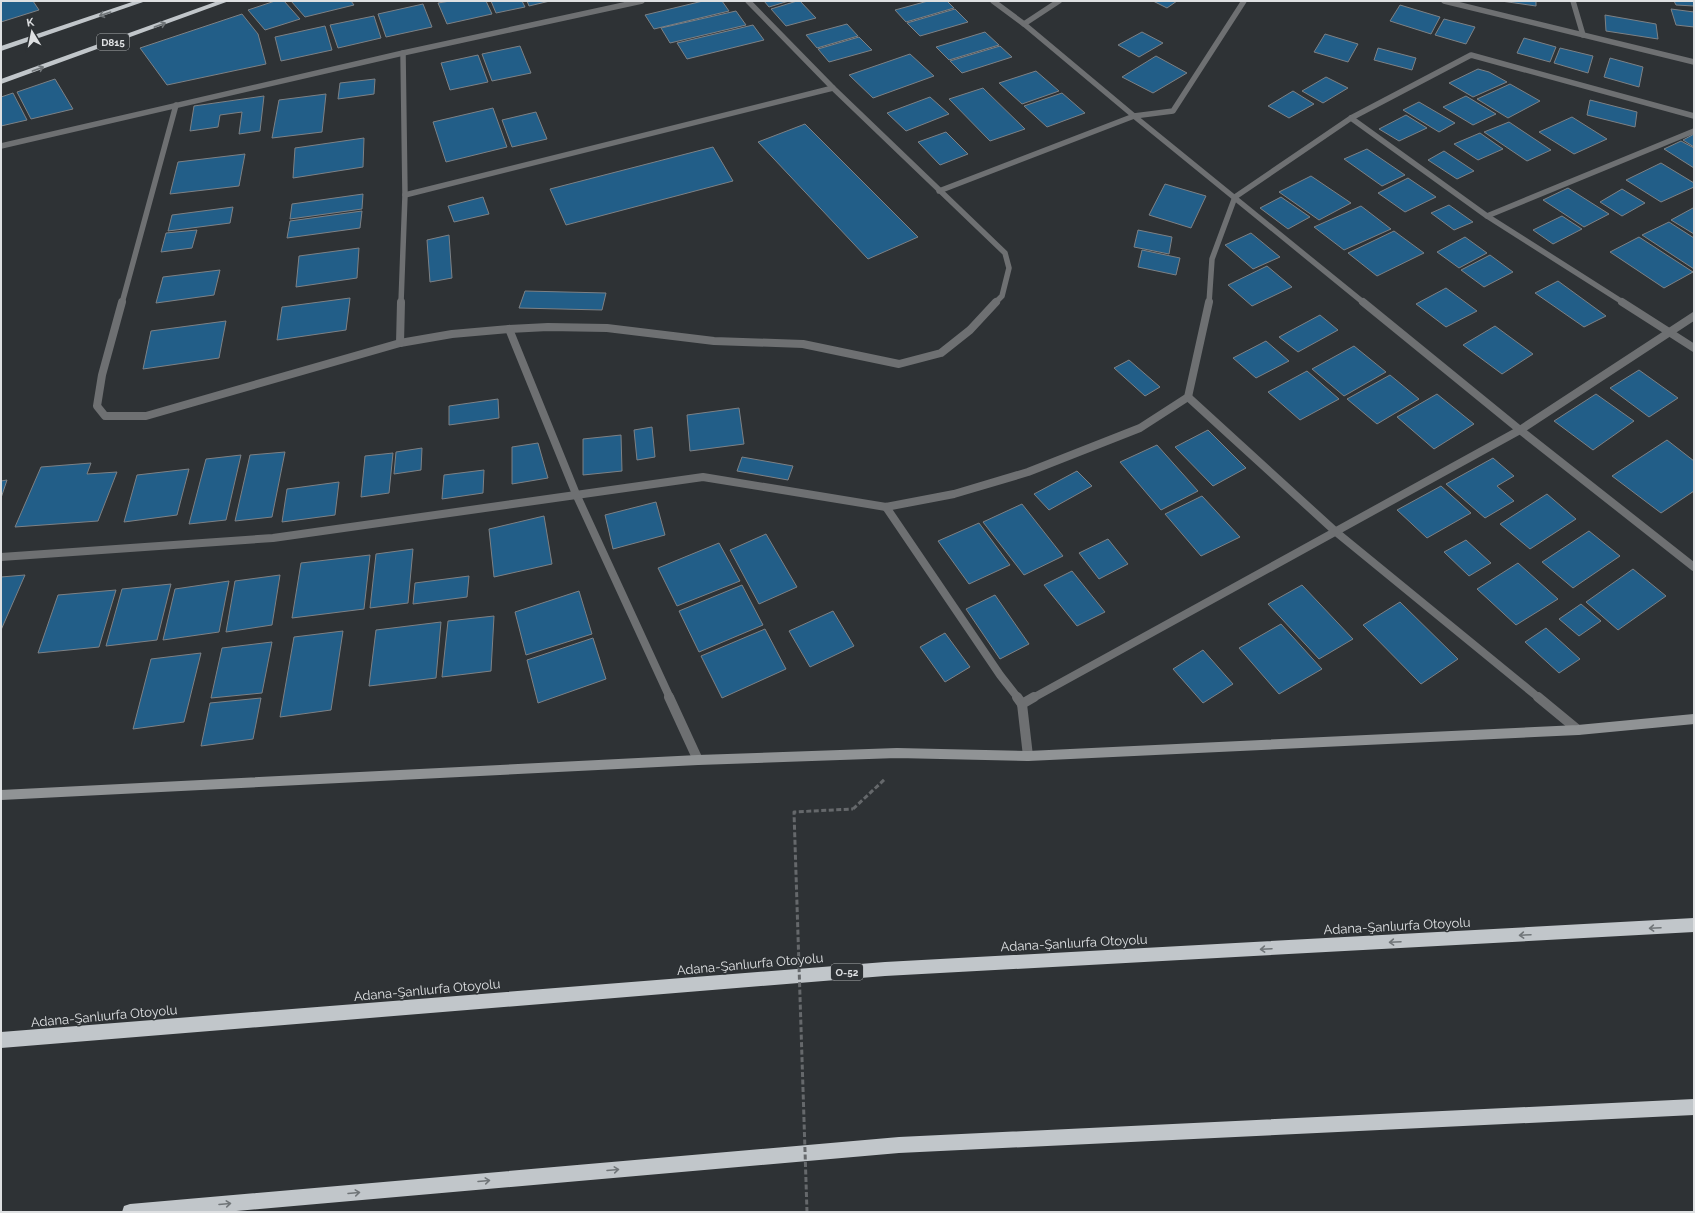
<svg xmlns="http://www.w3.org/2000/svg" width="1695" height="1213" font-family="Raleway,sans-serif">
<style>
.building{fill:#225e88;stroke:#7d8185}
.lines{fill:none;stroke-linecap:round;stroke-linejoin:round}
.path{stroke:#65686b;stroke-width:3;stroke-dasharray:5 2.5;stroke-linecap:butt}
.street-far2{stroke:#6e7072;stroke-width:5.5}
.street-far1{stroke:#6e7072;stroke-width:8}
.street{stroke:#6e7072;stroke-width:10}
.secondary{stroke:#909395;stroke-width:10}
.highway{fill:#c1c6ca;fill-rule:evenodd}
.path-bridge{stroke:#65686b;stroke-width:3;stroke-dasharray:5 2.5;stroke-linecap:butt}
.oneway{stroke:#707578}
.labels{text-anchor:middle;dominant-baseline:central;stroke-width:3;stroke-linejoin:round;paint-order:stroke}
.shield{fill:#2e3235;stroke:#a9acae;stroke-width:1}
.shield-label{font-size:10px;font-weight:bold;fill:#dee0e2}
.near-street-label{font-size:13px;fill:#dee0e2;stroke:#2e3235}
</style>
<rect width="100%" height="100%" fill="#2e3235"/>
<g class="building">
<path d="M1,1H33L39,10L1,22Z"/>
<path d="M275,1H284L300,19L265,30L248,10Z"/>
<path d="M291,1H351L354,5L305,17Z"/>
<path d="M450,1H486L492,14L447,24L438,3Z"/>
<path d="M491,1H522L525,7L496,13Z"/>
<path d="M527,1H550L529,6Z"/>
<path d="M703,1H722L729,11L654,29L645,15Z"/>
<path d="M764,1H789L769,7Z"/>
<path d="M797,1H800L816,18L786,26L771,9Z"/>
<path d="M928,1H947L954,8L906,22L895,10Z"/>
<path d="M1153,1H1177L1167,8Z"/>
<path d="M1501,1H1536V6Z"/>
<path d="M1674,1H1694V6L1676,5Z"/>
<path d="M423,4L432,27L386,37L378,14Z"/>
<path d="M1400,5L1440,17L1431,34L1390,21Z"/>
<path d="M955,9L968,22L920,36L907,23Z"/>
<path d="M1671,9L1694,12V27L1676,25Z"/>
<path d="M736,11L746,25L670,43L661,28Z"/>
<path d="M242,14L258,34L266,64L167,85L140,48Z"/>
<path d="M1605,15L1656,24L1658,39L1606,31Z"/>
<path d="M374,16L381,38L338,48L330,25Z"/>
<path d="M1444,19L1475,27L1466,44L1435,35Z"/>
<path d="M847,24L858,36L817,48L806,35Z"/>
<path d="M753,25L764,40L687,59L677,43Z"/>
<path d="M325,26L332,50L281,61L275,37Z"/>
<path d="M985,32L999,45L949,60L936,47Z"/>
<path d="M1142,32L1163,43L1139,57L1118,45Z"/>
<path d="M1325,34L1358,44L1348,62L1314,52Z"/>
<path d="M859,37L872,50L829,62L818,49Z"/>
<path d="M1524,38L1556,47L1550,62L1517,53Z"/>
<path d="M520,46L531,73L492,81L482,54Z"/>
<path d="M1000,46L1012,57L962,73L950,61Z"/>
<path d="M1378,48L1416,58L1412,70L1374,60Z"/>
<path d="M1560,48L1593,56L1588,73L1554,63Z"/>
<path d="M910,54L934,76L873,98L849,75Z"/>
<path d="M478,55L488,82L450,90L441,63Z"/>
<path d="M1156,56L1187,73L1153,93L1122,77Z"/>
<path d="M1610,58L1643,67L1639,87L1604,77Z"/>
<path d="M1478,69L1489,72L1507,82L1473,97L1449,83Z"/>
<path d="M1036,71L1059,91L1022,104L999,83Z"/>
<path d="M1326,77L1348,88L1323,103L1302,91Z"/>
<path d="M55,79L73,109L31,119L17,92Z"/>
<path d="M375,79L374,94L338,99L340,83Z"/>
<path d="M1510,84L1540,101L1508,118L1477,99Z"/>
<path d="M983,88L1025,129L990,141L949,99Z"/>
<path d="M1293,91L1314,104L1289,118L1268,106Z"/>
<path d="M13,93L27,120L1,126V97Z"/>
<path d="M1062,93L1085,113L1047,127L1024,106Z"/>
<path d="M326,94L322,132L272,138L279,100Z"/>
<path d="M264,96L260,131L239,134L242,112L220,115L218,127L190,131L194,106Z"/>
<path d="M1466,96L1496,114L1473,125L1443,107Z"/>
<path d="M930,97L949,114L906,131L887,113Z"/>
<path d="M1590,100L1637,112L1635,127L1587,115Z"/>
<path d="M1419,102L1455,123L1439,132L1403,110Z"/>
<path d="M493,108L507,147L446,162L433,122Z"/>
<path d="M536,112L547,139L512,147L502,120Z"/>
<path d="M1406,115L1427,128L1399,141L1379,129Z"/>
<path d="M1572,117L1607,139L1574,154L1539,132Z"/>
<path d="M1509,122L1551,150L1527,161L1484,132Z"/>
<path d="M805,124L918,237L868,259L758,142Z"/>
<path d="M946,132L968,154L940,165L918,142Z"/>
<path d="M1480,133L1503,149L1478,160L1454,144Z"/>
<path d="M1694,134V147L1683,140Z"/>
<path d="M364,138L363,167L293,178L295,148Z"/>
<path d="M1681,141L1694,148V168L1664,149Z"/>
<path d="M713,147L733,181L566,225L550,189Z"/>
<path d="M1367,149L1405,175L1382,186L1344,159Z"/>
<path d="M1444,151L1474,171L1457,179L1428,160Z"/>
<path d="M245,154L239,186L170,194L178,162Z"/>
<path d="M1661,163L1694,183V187L1661,202L1626,180Z"/>
<path d="M1311,176L1351,203L1319,220L1279,192Z"/>
<path d="M1408,178L1436,197L1405,212L1378,193Z"/>
<path d="M1165,184L1206,196L1191,228L1149,215Z"/>
<path d="M1568,188L1609,214L1584,227L1543,200Z"/>
<path d="M1622,189L1645,203L1622,216L1600,202Z"/>
<path d="M363,194L362,209L290,219L292,204Z"/>
<path d="M483,197L489,214L454,222L448,206Z"/>
<path d="M1281,197L1310,217L1288,229L1260,208Z"/>
<path d="M1449,205L1473,222L1454,230L1431,213Z"/>
<path d="M1361,206L1391,229L1344,250L1314,227Z"/>
<path d="M233,207L230,223L168,231L172,215Z"/>
<path d="M1693,208H1694V234L1671,220Z"/>
<path d="M362,211L360,228L287,238L290,221Z"/>
<path d="M1562,216L1582,229L1553,244L1533,230Z"/>
<path d="M1669,222L1694,238V269L1642,235Z"/>
<path d="M197,230L192,248L161,252L166,233Z"/>
<path d="M1138,230L1172,237L1169,254L1134,247Z"/>
<path d="M1394,231L1424,253L1377,276L1348,253Z"/>
<path d="M1251,233L1280,257L1253,269L1225,245Z"/>
<path d="M449,235L452,278L430,282L427,240Z"/>
<path d="M1465,237L1487,253L1459,268L1437,252Z"/>
<path d="M1639,237L1693,272L1664,288L1610,252Z"/>
<path d="M359,248L357,278L296,287L299,256Z"/>
<path d="M1142,250L1180,258L1176,275L1138,267Z"/>
<path d="M1490,255L1513,272L1484,287L1461,270Z"/>
<path d="M1267,266L1292,287L1252,306L1228,285Z"/>
<path d="M220,270L214,295L156,303L163,277Z"/>
<path d="M1558,281L1606,316L1584,327L1535,293Z"/>
<path d="M1446,288L1477,311L1446,327L1416,304Z"/>
<path d="M525,291L606,293L602,310L519,308Z"/>
<path d="M350,298L346,330L277,340L282,307Z"/>
<path d="M1320,315L1338,330L1298,352L1279,337Z"/>
<path d="M226,321L219,358L143,369L151,331Z"/>
<path d="M1495,326L1533,354L1502,374L1463,345Z"/>
<path d="M1266,341L1289,361L1256,378L1233,358Z"/>
<path d="M1354,346L1386,372L1344,396L1312,369Z"/>
<path d="M1129,360L1160,387L1145,396L1114,368Z"/>
<path d="M1639,370L1678,398L1649,417L1610,388Z"/>
<path d="M1307,371L1339,399L1300,420L1268,392Z"/>
<path d="M1390,375L1419,399L1377,424L1347,399Z"/>
<path d="M1437,394L1474,424L1434,449L1397,417Z"/>
<path d="M1596,394L1634,421L1593,450L1554,421Z"/>
<path d="M498,399L499,418L449,425V406Z"/>
<path d="M739,408L744,444L690,451L687,415Z"/>
<path d="M652,427L655,457L637,460L634,430Z"/>
<path d="M1208,430L1246,468L1213,486L1175,447Z"/>
<path d="M621,435L622,471L583,475V439Z"/>
<path d="M1667,440L1694,461V491L1661,513L1612,476Z"/>
<path d="M538,443L548,478L512,484V447Z"/>
<path d="M1157,445L1198,491L1161,510L1120,462Z"/>
<path d="M422,448L421,470L394,474L396,452Z"/>
<path d="M285,452L272,517L235,521L250,455Z"/>
<path d="M393,453L389,493L361,497L365,456Z"/>
<path d="M241,455L226,520L189,524L206,459Z"/>
<path d="M742,457L793,466L788,480L737,471Z"/>
<path d="M1493,458L1514,476L1497,486L1514,501L1485,518L1446,484Z"/>
<path d="M91,463L87,474L117,472L98,521L15,527L41,467Z"/>
<path d="M189,469L177,515L124,522L137,475Z"/>
<path d="M484,470L483,493L442,499L444,475Z"/>
<path d="M1077,471L1092,486L1049,510L1034,494Z"/>
<path d="M7,480L1,498V481Z"/>
<path d="M339,482L335,515L282,522L287,489Z"/>
<path d="M1441,486L1471,513L1427,538L1397,510Z"/>
<path d="M1547,494L1576,519L1530,549L1500,524Z"/>
<path d="M1202,496L1240,537L1201,556L1165,514Z"/>
<path d="M656,502L665,535L613,549L605,515Z"/>
<path d="M1022,504L1063,556L1024,575L983,522Z"/>
<path d="M544,516L552,564L494,577L489,529Z"/>
<path d="M979,523L1010,565L969,584L938,541Z"/>
<path d="M1589,531L1620,556L1573,588L1542,562Z"/>
<path d="M766,534L797,587L759,604L730,550Z"/>
<path d="M1108,539L1128,564L1099,579L1079,553Z"/>
<path d="M1466,540L1491,563L1469,576L1444,552Z"/>
<path d="M719,543L740,581L677,606L658,568Z"/>
<path d="M413,549L408,603L370,608L376,554Z"/>
<path d="M370,555L364,609L292,618L301,563Z"/>
<path d="M1518,563L1558,599L1516,625L1477,589Z"/>
<path d="M1633,569L1666,596L1618,630L1586,602Z"/>
<path d="M1072,571L1105,612L1077,626L1044,585Z"/>
<path d="M25,575L1,630V577Z"/>
<path d="M280,575L272,625L226,632L235,581Z"/>
<path d="M469,576L467,597L413,604L415,583Z"/>
<path d="M229,581L219,632L163,640L175,589Z"/>
<path d="M171,584L157,640L106,646L122,589Z"/>
<path d="M742,585L763,625L699,652L679,611Z"/>
<path d="M1302,585L1353,639L1319,659L1268,604Z"/>
<path d="M116,590L99,647L38,653L58,595Z"/>
<path d="M579,591L592,634L526,655L515,612Z"/>
<path d="M995,595L1029,644L1000,659L966,609Z"/>
<path d="M1400,602L1458,659L1421,684L1363,625Z"/>
<path d="M1581,604L1601,621L1579,636L1559,619Z"/>
<path d="M833,611L854,646L810,667L789,631Z"/>
<path d="M494,616L491,671L442,677L448,621Z"/>
<path d="M441,622L436,678L369,686L376,630Z"/>
<path d="M1281,624L1322,669L1279,694L1239,648Z"/>
<path d="M1546,628L1580,659L1559,673L1525,642Z"/>
<path d="M765,629L786,669L722,698L701,656Z"/>
<path d="M343,631L331,710L280,717L294,637Z"/>
<path d="M945,633L970,667L945,682L920,647Z"/>
<path d="M593,638L606,679L538,703L527,660Z"/>
<path d="M272,642L262,693L211,698L222,648Z"/>
<path d="M1203,650L1233,684L1203,703L1173,669Z"/>
<path d="M201,653L184,722L133,729L151,659Z"/>
<path d="M261,698L253,739L201,746L210,703Z"/>
</g>
<g class="lines">
<path class="path" d="M853,809L885,779"/>
<g class="street-far2">
<path d="M748,1L833,88L1005,253L1009,268L1002,296L995,303"/>
<path d="M993,1L1024,24L1134,116L1364,303"/>
<path d="M1444,1L1694,62"/>
<path d="M1573,1L1583,35"/>
<path d="M1024,24L1059,1"/>
<path d="M1351,118L1487,216L1624,303"/>
<path d="M1,146L403,53L642,1"/>
<path d="M939,191L1134,116L1173,111L1244,1"/>
<path d="M405,195L833,88"/>
<path d="M1487,216L1694,131"/>
<path d="M122,303L176,105"/>
<path d="M401,303L405,195L403,53"/>
<path d="M1209,303L1212,259L1235,197L1351,118L1471,55L1694,116"/>
</g>
<g class="street-far1">
<path d="M122,302L102,375L97,406L105,416H146L400,343L452,334L509,329L548,327L607,328L714,341L803,344L899,364L941,353L970,330L996,302"/>
<path d="M1363,302L1520,430L1694,567"/>
<path d="M1622,302L1694,348"/>
<path d="M509,329L576,494L670,698"/>
<path d="M400,343L401,302"/>
<path d="M1188,397L1336,532L1539,698"/>
<path d="M886,507L1000,675L1018,698"/>
<path d="M1,557L273,538L703,477L886,507L954,494L1028,472L1140,428L1188,397L1209,302"/>
<path d="M1033,698L1520,430L1694,316"/>
</g>
<g class="street">
<path d="M669,697L698,760"/>
<path d="M1017,697L1022,704"/>
<path d="M1538,697L1578,730"/>
<path d="M1028,756L1022,704L1034,697"/>
</g>
<path class="secondary" d="M1,795L698,760L897,753L1028,756L1578,730L1694,719"/>
<g class="highway">
<path d="M135,1H146L1,51V46Z"/>
<path d="M218,1H229L1,84V79Z"/>
<path d="M1694,918V932L885,976L1,1048V1032L885,962Z"/>
<path d="M1694,1099V1115L899,1153L225,1212H122L124,1206L130,1204L899,1137Z"/>
</g>
<path class="path-bridge" d="M807,1212L794,812L853,809"/>
</g>
<defs><path id="oneway-shaft" d="M-6 0H5M1.5-3L5.5 0L1.5 3" fill="none" stroke-width="1.6" stroke-linecap="round" stroke-linejoin="round"/></defs>
<g class="oneway">
<use href="#oneway-shaft" transform="translate(105 14) rotate(161)"/>
<use href="#oneway-shaft" transform="translate(160 25) rotate(-20)"/>
<use href="#oneway-shaft" transform="translate(38 69) rotate(-20)"/>
<use href="#oneway-shaft" transform="translate(1655 928) rotate(177)"/>
<use href="#oneway-shaft" transform="translate(1525 935) rotate(177)"/>
<use href="#oneway-shaft" transform="translate(1395 942) rotate(177)"/>
<use href="#oneway-shaft" transform="translate(1266 949) rotate(177)"/>
<use href="#oneway-shaft" transform="translate(613 1170) rotate(-5)"/>
<use href="#oneway-shaft" transform="translate(484 1181) rotate(-5)"/>
<use href="#oneway-shaft" transform="translate(354 1193) rotate(-5)"/>
<use href="#oneway-shaft" transform="translate(225 1204) rotate(-5)"/>
</g>
<g class="labels">
<g class="shield">
<rect x="97" y="34" width="32" height="16" rx="3"/>
<rect x="831" y="964" width="32" height="16" rx="3"/>
</g>
<g class="shield-label">
<text x="113" y="42">D815</text>
<text x="847" y="972">O-52</text>
</g>
<g class="near-street-label">
<text transform="translate(1397 926) rotate(-3)">Adana-Şanlıurfa Otoyolu</text>
<text transform="translate(1074 943) rotate(-3)">Adana-Şanlıurfa Otoyolu</text>
<text transform="translate(750 964) rotate(-5)">Adana-Şanlıurfa Otoyolu</text>
<text transform="translate(427 990) rotate(-5)">Adana-Şanlıurfa Otoyolu</text>
<text transform="translate(104 1016) rotate(-5)">Adana-Şanlıurfa Otoyolu</text>
</g>
</g>
<rect width="1695" height="1213" fill="none" stroke="#dee0e2" stroke-width="4"/>
<g transform="translate(32 32) rotate(350)" stroke="#2e3235" stroke-width="3" paint-order="stroke">
<path d="M0-3L7 15L0 10L-7 15Z" fill="#dee0e2"/>
<text y="-6" font-size="11" font-weight="bold" text-anchor="middle" fill="#dee0e2">K</text>
</g>
</svg>
